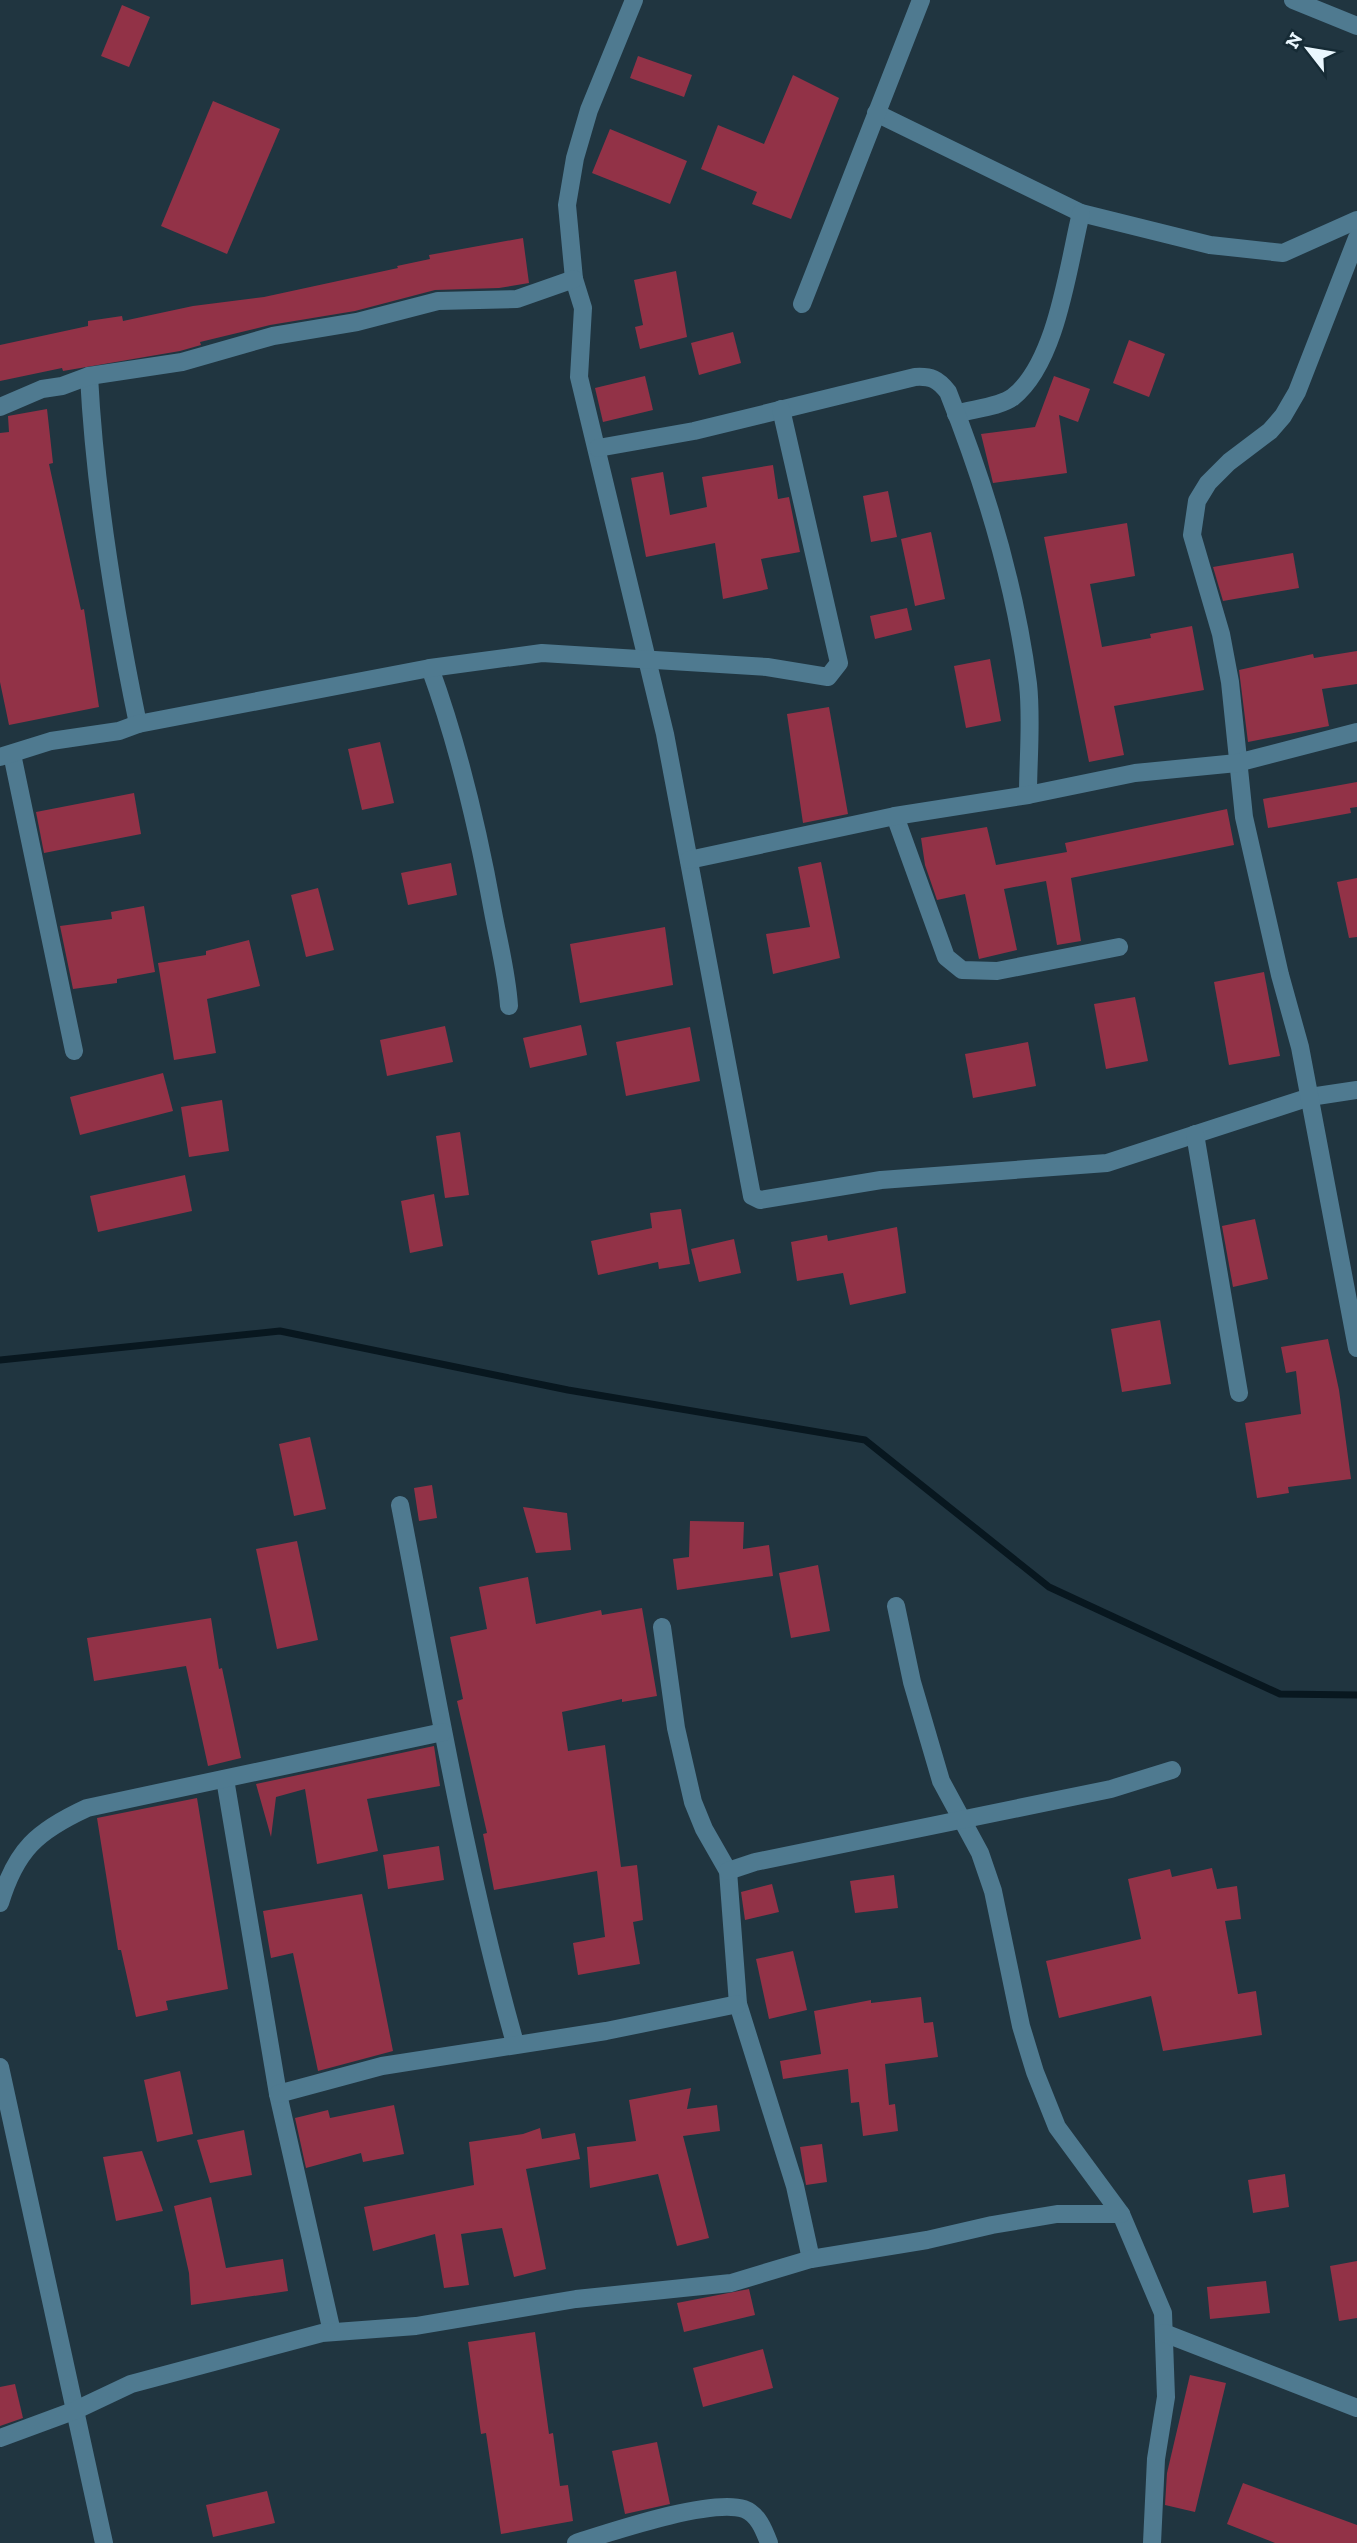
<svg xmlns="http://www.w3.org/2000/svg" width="1357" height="2543" font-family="'Zilla Slab',serif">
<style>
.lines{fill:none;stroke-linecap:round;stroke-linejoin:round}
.stream{stroke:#08171f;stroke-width:7}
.building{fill:#923247}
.street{stroke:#4f7a90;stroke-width:18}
</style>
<rect width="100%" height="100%" fill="#203540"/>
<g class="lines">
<path class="stream" d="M0,1360L280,1331L568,1390L865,1440L1049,1587L1280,1694L1357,1695"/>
</g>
<g class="building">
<path d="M122,5L150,17L129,67L101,56Z"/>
<path d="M638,56L692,75L684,97L630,78Z"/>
<path d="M793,75L839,98L791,219L752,204L757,192L701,169L718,125L764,144Z"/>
<path d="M213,101L280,129L227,254L161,226Z"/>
<path d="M610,129L687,161L670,204L592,173Z"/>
<path d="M523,238L529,283L499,288L435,290L355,311L270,325L200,342L201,345L180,351L63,371L62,368L0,381V345L88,326V321L122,316L123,321L193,306L264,297L398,268L397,266L430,259L429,255Z"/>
<path d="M676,271L687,337L640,349L635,327L643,325L634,280Z"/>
<path d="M733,332L741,363L699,375L691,343Z"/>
<path d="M1129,340L1165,354L1149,397L1113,383Z"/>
<path d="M645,376L653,410L603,422L595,388Z"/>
<path d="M1054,376L1090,389L1078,422L1059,415L1067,473L993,483L981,434L1035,427Z"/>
<path d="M47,409L53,463L49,464L81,610L84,609L99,707L9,725L0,682V433L9,432L8,416Z"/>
<path d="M773,465L778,499L789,497L800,552L761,559L768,589L723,599L715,543L646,557L631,478L663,472L670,515L707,507L702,477Z"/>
<path d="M888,491L897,537L871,542L863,496Z"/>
<path d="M1127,523L1135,576L1090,584L1102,647L1151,638L1150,634L1192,626L1204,690L1114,706L1124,755L1089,762L1044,537Z"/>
<path d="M931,532L945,599L915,606L901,539Z"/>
<path d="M1293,553L1299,588L1223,601L1213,567Z"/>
<path d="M907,608L912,630L875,639L870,616Z"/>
<path d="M1357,651V684L1322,689L1329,726L1248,742L1239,670L1313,654L1314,658Z"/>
<path d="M990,659L1001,721L966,728L954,666Z"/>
<path d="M829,707L848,814L803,823L787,714Z"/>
<path d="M380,742L394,803L362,810L348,749Z"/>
<path d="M1357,782V807L1350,808L1351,813L1268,828L1263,799Z"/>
<path d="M134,793L141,834L44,853L36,812Z"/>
<path d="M1227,809L1234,845L1071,878L1081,941L1057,945L1046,881L1004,889L1017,950L979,959L965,894L937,900L925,865L921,838L987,827L996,865L1067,852L1065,843Z"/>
<path d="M821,862L840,958L773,974L766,934L810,927L798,867Z"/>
<path d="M451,863L457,895L408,905L401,873Z"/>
<path d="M1357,878V937L1349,938L1337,882Z"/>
<path d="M318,888L334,950L306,957L291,895Z"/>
<path d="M144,906L155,972L117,979V983L73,989L60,926L112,919L111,912Z"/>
<path d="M665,927L673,985L580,1003L570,944Z"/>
<path d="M249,940L260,986L207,999L216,1053L174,1060L158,963L206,955V951Z"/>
<path d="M1264,972L1280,1056L1229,1065L1214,982Z"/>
<path d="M1135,997L1148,1061L1106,1069L1094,1004Z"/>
<path d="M581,1025L587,1055L530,1068L523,1038Z"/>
<path d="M445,1026L453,1062L387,1076L380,1040Z"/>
<path d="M690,1027L700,1081L626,1096L616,1042Z"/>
<path d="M1028,1042L1036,1086L973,1098L965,1054Z"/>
<path d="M163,1073L173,1111L80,1135L70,1097Z"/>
<path d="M222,1100L229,1151L189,1157L181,1107Z"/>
<path d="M460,1132L469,1195L445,1198L436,1136Z"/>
<path d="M185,1175L192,1211L98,1232L90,1196Z"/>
<path d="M434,1194L443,1246L410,1253L401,1201Z"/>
<path d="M681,1209L690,1264L659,1269L658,1262L598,1275L591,1241L652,1228L650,1213Z"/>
<path d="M1255,1219L1268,1279L1233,1287L1222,1226Z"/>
<path d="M897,1227L906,1293L850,1305L843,1273L797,1281L791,1242L827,1235L828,1241Z"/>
<path d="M734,1239L741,1273L699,1282L691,1249Z"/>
<path d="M1160,1320L1171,1384L1122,1392L1111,1329Z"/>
<path d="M1328,1339L1339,1390L1351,1479L1288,1487L1289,1493L1257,1498L1245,1423L1301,1414L1296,1371L1286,1373L1281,1347Z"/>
<path d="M310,1437L326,1509L294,1516L279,1444Z"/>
<path d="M432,1485L437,1518L419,1521L414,1488Z"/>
<path d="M523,1507L567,1513L571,1550L536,1553Z"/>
<path d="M690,1521L744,1522L743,1549L769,1545L773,1576L677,1590L673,1559L689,1557Z"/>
<path d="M297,1541L318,1640L277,1649L256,1549Z"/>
<path d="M818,1565L830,1631L791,1638L779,1573Z"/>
<path d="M528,1577L536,1624L601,1610L602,1615L642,1608L657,1696L622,1702V1699L562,1712L568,1751L605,1745L621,1867L637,1865L643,1920L633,1922L640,1964L578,1975L573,1943L605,1937L597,1871L494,1890L483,1834L487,1833L457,1701L463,1699L450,1637L487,1629L479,1587Z"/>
<path d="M211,1618L219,1669L222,1668L241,1758L208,1766L186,1666L94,1681L87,1638Z"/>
<path d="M434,1746L440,1786L367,1799L378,1851L317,1864L305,1789L276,1797L271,1837L256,1784Z"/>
<path d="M197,1798L228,1989L166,2001L168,2010L136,2017L121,1950H118L97,1818Z"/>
<path d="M439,1846L444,1880L388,1889L383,1855Z"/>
<path d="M1212,1868L1217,1889L1237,1886L1241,1919L1225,1921L1238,1994L1256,1991L1262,2035L1163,2051L1151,1996L1059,2018L1046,1961L1141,1939L1128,1879L1170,1869L1172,1877Z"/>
<path d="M894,1875L898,1908L855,1913L850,1881Z"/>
<path d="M772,1884L779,1912L745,1920L741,1892Z"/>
<path d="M362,1894L393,2051L318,2071L293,1953L271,1958L263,1911Z"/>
<path d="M793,1951L807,2010L769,2019L756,1959Z"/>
<path d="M921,1997L924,2023L933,2022L938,2057L885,2064L889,2105L895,2104L898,2131L863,2136L859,2102L851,2103L848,2069L783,2079L780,2061L821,2054L814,2011L871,2000V2003Z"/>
<path d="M180,2071L193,2134L157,2142L144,2080Z"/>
<path d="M691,2088L687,2109L717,2105L720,2131L683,2136L709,2238L677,2246L658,2174L590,2188L587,2147L636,2141L629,2100Z"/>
<path d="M394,2105L404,2154L363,2162L361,2153L306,2168L295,2118L328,2110L330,2118Z"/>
<path d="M540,2128L542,2139L575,2133L580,2159L526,2169L546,2269L514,2277L502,2228L461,2234L469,2285L444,2288L435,2234L373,2251L364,2207L474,2185L469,2142L523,2134Z"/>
<path d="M244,2130L252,2175L210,2183L197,2140Z"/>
<path d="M822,2144L827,2182L806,2185L800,2147Z"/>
<path d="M142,2151L163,2211L116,2221L103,2157Z"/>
<path d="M1285,2174L1289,2207L1253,2213L1248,2180Z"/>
<path d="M211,2197L226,2268L283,2259L288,2291L191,2305L189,2273L174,2206Z"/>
<path d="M1357,2261V2318L1339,2321L1330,2266Z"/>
<path d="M1266,2281L1270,2313L1210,2319L1207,2287Z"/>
<path d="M749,2289L755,2315L684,2332L677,2303Z"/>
<path d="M535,2332L549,2434L553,2433L560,2486L568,2485L573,2521L501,2534L486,2433L481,2434L468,2342Z"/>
<path d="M763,2349L773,2388L703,2407L693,2368Z"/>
<path d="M1190,2375L1226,2383L1195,2512L1165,2505L1167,2473Z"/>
<path d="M15,2384L23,2418L0,2426V2387Z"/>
<path d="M657,2442L670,2504L625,2514L612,2451Z"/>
<path d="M1243,2483L1357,2525V2543H1275L1227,2524Z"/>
<path d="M267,2491L275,2523L213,2537L206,2505Z"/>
</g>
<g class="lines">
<g class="street">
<path d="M634,0L589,110L575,158L567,205L574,279L583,308L579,377L665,734L752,1196L760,1200L881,1180L1107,1163L1310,1097L1357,1090"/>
<path d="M1293,0L1357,26"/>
<path d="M876,113L1081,213L1210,245L1283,253L1357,220"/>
<path d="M1357,238L1297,392L1283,416L1270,431L1229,462L1208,483L1197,501L1192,535L1221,634L1230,682L1244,817L1280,975L1300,1047L1357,1348"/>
<path d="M802,304L921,0"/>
<path d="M89,376C95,493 114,608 138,724"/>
<path d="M0,407L42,389L62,386L89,376L182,362L273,336L357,322L438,301L517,299L574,279"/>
<path d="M956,414C972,409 1000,407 1013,397C1057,362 1068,266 1081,213"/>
<path d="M598,448L694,431L915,377C931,376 938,379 948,392C985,485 1015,583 1028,684C1032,720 1028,759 1028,795"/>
<path d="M430,668C459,747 478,829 493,912C499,944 507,974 509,1006"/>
<path d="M12,754L74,1051"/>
<path d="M0,757L51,741L119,731L138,724L430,668L542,653L767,667L828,677L839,663L781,409"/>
<path d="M895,816L946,957L962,970L997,971L1119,947"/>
<path d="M689,860L895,816L1028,795L1135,773L1237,763L1357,732"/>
<path d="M1195,1134L1239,1393"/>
<path d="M400,1505C435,1685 465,1867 515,2043"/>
<path d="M896,1606L912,1682L941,1781L980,1853L993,1891L1021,2026L1035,2072L1057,2127L1121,2214L1163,2313L1166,2397L1156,2459L1152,2543"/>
<path d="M662,1627L676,1728L693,1802L704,1829L728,1871L738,2004L795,2186L811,2259"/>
<path d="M225,1779L278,2094L332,2332"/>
<path d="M728,1871L755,1862L1111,1789L1172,1770"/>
<path d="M0,1903C16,1850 37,1831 87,1808L443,1732"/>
<path d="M0,2067L104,2543"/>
<path d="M278,2094L382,2066L606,2031L738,2004"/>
<path d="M1164,2333L1357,2408"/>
<path d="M0,2438L76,2410L131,2384L322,2333L416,2326L576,2299L731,2283L811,2259L927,2240L992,2225L1057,2214H1121"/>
<path d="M576,2543C611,2532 711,2498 744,2509C758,2514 764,2530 769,2543"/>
</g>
</g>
<g transform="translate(1308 49) rotate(301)" stroke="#162b35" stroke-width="5" paint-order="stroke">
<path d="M0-5L12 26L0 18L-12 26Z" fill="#eaf7fe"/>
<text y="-10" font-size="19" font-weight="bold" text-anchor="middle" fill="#eaf7fe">N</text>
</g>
</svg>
